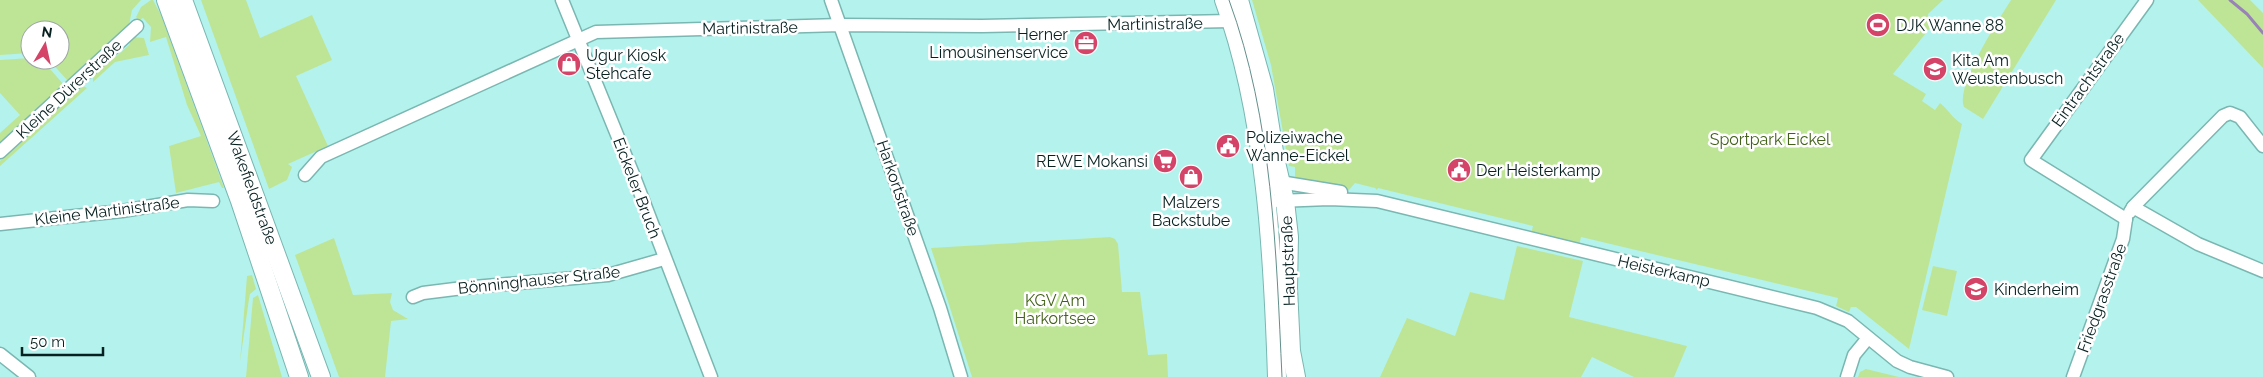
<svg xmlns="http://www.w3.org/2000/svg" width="2263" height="377" font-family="Raleway,sans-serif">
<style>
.green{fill:#bee596}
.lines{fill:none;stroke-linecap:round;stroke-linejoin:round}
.stream{stroke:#9882b7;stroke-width:3}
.street-casing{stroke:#7ab7b2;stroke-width:15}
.secondary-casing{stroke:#7ab7b2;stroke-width:20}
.street{stroke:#fff;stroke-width:12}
.secondary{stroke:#fff;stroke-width:18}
.tram{stroke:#628f8b;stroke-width:1}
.labels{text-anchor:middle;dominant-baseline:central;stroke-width:5;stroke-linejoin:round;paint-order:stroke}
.street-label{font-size:16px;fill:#072120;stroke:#fff}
.poi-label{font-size:16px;fill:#072120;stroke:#fff;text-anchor:start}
.park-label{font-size:16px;fill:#43611a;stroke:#fff}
</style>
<rect width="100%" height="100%" fill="#b4f3ed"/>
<g class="green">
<path d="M0,0H141L132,10L129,25L68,81L49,60H60V30H30V53L0,55Z"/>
<path d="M151,0H153L161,15L224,188H222L219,182L176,193L169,146L201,136L187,105L166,37L150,42L151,27L143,18L139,20L136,17L141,7Z"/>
<path d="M201,0H246L260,38L312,15L332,60L296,76L328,146L288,164L292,167L287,180L269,189Z"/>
<path d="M1252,0H1943L1928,14L1930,28L1893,74L1926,94L1922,101L1935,110L1940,103C1949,110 1951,117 1962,124L1909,349L1856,307H1851L1849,312L1836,306L1838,298L1581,237L1579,246L1531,234L1533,226L1378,188L1377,190L1375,188L1355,183L1349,190L1295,180V167L1289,166L1271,65Z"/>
<path d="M2011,0H2056L1983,119L1964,107C1955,86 1999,19 2011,0Z"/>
<path d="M2198,0H2250L2263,13V68Z"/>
<path d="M132,37L144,38L149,55L115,62L93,82V73L112,60L129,45Z"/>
<path d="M30,58L43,61L64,85L0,142V133L20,115L0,93V60Z"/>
<path d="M83,86L87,88L0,166V161L5,156L6,152L14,148Z"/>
<path d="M1110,237L1115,239L1118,244L1122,292H1140L1148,355L1167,354L1168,377H972L931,248Z"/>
<path d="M334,238L353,295L392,293L390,302L393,310L408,319L391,321L385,377H339L295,255Z"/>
<path d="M1517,246L1583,261L1569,317L1687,346L1674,377H1634L1592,357L1581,377H1380L1407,318L1455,336L1470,292L1504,300Z"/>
<path d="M1933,266L1957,271L1947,316L1922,310Z"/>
<path d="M252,275L256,289L250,294L249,299L240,362L247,276Z"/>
<path d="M258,295L282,377H246L253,298Z"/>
<path d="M1866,369L1899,377H1858L1860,372Z"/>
</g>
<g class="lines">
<path class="stream" d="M2230,0L2247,14L2263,33"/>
<g class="street-casing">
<g id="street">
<path d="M562,0L633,174L711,377"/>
<path d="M831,0L940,308L961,377"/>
<path d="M0,152L137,26"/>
<path d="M305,175L321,157L596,32L841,25L982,26L1231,21"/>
<path d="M1274,181L1341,192"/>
<path d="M1278,201L1329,199L1377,201L1817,308L1848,321L1897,361L1910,367L1947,377"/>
<path d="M2133,207L2223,116L2230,113L2240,117L2263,146"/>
<path d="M2130,212L2133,207L2198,244L2263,271"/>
<path d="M2126,219L2031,160L2147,0"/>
<path d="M0,224L122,211L188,200L213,201"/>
<path d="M413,297L423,293L463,288L608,275L664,259"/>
<path d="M0,354L29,377"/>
<path d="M1847,377L1854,355L1868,338"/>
<path d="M2073,377L2123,239L2126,219"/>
</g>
</g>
<g class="secondary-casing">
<g id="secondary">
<path d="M166,0L240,201L299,377"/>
<path d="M183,0L321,377"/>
<path d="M1224,0C1266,115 1273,255 1277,377"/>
<path d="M1239,0L1264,89L1275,158L1285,201L1289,237L1288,288L1291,351L1296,377"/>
</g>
</g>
<use href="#street" class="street"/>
<use href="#secondary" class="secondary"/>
<path class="tram" d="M1229,0C1273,120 1276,251 1282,377"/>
</g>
<defs>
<g id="stadium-disc" transform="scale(1.25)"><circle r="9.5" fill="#d34468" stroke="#fff"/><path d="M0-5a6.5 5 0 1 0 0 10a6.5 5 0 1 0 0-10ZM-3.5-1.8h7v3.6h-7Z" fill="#fff"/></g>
<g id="office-disc" transform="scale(1.25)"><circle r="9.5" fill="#d34468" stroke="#fff"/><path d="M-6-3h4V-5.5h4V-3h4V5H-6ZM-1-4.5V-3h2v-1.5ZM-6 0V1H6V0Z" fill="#fff"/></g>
<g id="shop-disc" transform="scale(1.25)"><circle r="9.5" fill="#d34468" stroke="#fff"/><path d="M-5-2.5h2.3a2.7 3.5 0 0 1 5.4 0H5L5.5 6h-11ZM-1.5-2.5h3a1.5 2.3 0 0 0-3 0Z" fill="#fff"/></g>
<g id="school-disc" transform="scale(1.25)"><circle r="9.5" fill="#d34468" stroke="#fff"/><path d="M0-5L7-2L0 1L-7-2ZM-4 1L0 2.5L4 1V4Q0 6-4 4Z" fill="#fff"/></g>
<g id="civic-disc" transform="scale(1.25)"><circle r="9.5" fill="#d34468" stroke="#fff"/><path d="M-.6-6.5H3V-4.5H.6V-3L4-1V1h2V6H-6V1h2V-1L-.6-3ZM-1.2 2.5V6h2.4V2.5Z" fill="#fff"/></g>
<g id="supermarket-disc" transform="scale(1.25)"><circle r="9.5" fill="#d34468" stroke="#fff"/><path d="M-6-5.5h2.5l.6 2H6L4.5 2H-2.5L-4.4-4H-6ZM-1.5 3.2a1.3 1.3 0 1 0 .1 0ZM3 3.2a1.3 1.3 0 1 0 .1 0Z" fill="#fff"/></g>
</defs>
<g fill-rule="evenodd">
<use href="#stadium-disc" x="1878" y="25"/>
<use href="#office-disc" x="1086" y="43"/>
<use href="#shop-disc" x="569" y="64"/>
<use href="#school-disc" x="1935" y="69"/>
<use href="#civic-disc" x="1228" y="146"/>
<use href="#supermarket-disc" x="1165" y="161"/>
<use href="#civic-disc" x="1459" y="170"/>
<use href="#shop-disc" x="1191" y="177"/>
<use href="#school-disc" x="1976" y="289"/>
</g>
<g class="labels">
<g class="street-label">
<text transform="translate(1155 24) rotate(-1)">Martinistraße</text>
<text transform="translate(750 28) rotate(-1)">Martinistraße</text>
<text transform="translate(2088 80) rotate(-54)">Eintrachtstraße</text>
<text transform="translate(69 89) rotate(-43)">Kleine Dürerstraße</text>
<text transform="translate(252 188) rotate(70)">Wakefieldstraße</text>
<text transform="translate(637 188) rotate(69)">Eickeler Bruch</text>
<text transform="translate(898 188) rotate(71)">Harkortstraße</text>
<text transform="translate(107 211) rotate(-7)">Kleine Martinistraße</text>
<text transform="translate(1288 261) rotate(-92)">Hauptstraße</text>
<text transform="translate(1664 271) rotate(13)">Heisterkamp</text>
<text transform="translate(539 280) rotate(-6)">Bönninghauser Straße</text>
<text transform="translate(2102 298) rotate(-70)">Friedgrasstraße</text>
</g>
<g class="poi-label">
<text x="1896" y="25">DJK Wanne 88</text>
<text x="1068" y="34" text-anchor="end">Herner<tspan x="1068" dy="18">Limousinenservice</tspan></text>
<text x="586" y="55">Ugur Kiosk<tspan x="586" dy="18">Stehcafe</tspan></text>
<text x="1952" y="60">Kita Am<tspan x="1952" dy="18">Weustenbusch</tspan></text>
<text x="1246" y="137">Polizeiwache<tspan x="1246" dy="18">Wanne-Eickel</tspan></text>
<text x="1148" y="161" text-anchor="end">REWE Mokansi</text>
<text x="1476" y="170">Der Heisterkamp</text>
<text x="1191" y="202" text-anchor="middle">Malzers<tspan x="1191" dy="18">Backstube</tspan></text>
<text x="1994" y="289">Kinderheim</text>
</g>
<g class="park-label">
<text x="1770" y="139">Sportpark Eickel</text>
<text x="1055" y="300">KGV Am<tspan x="1055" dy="18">Harkortsee</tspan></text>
</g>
</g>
<g transform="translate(45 45) rotate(9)"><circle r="24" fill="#ffffff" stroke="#9ca6a6"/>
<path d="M0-4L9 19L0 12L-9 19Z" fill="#d34468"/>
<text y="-8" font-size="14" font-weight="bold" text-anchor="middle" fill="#072120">N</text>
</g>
<path d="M22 347v8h81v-8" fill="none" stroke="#072120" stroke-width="2.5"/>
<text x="30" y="347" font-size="15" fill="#072120" stroke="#ffffff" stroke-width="4" paint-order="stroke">50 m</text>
</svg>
